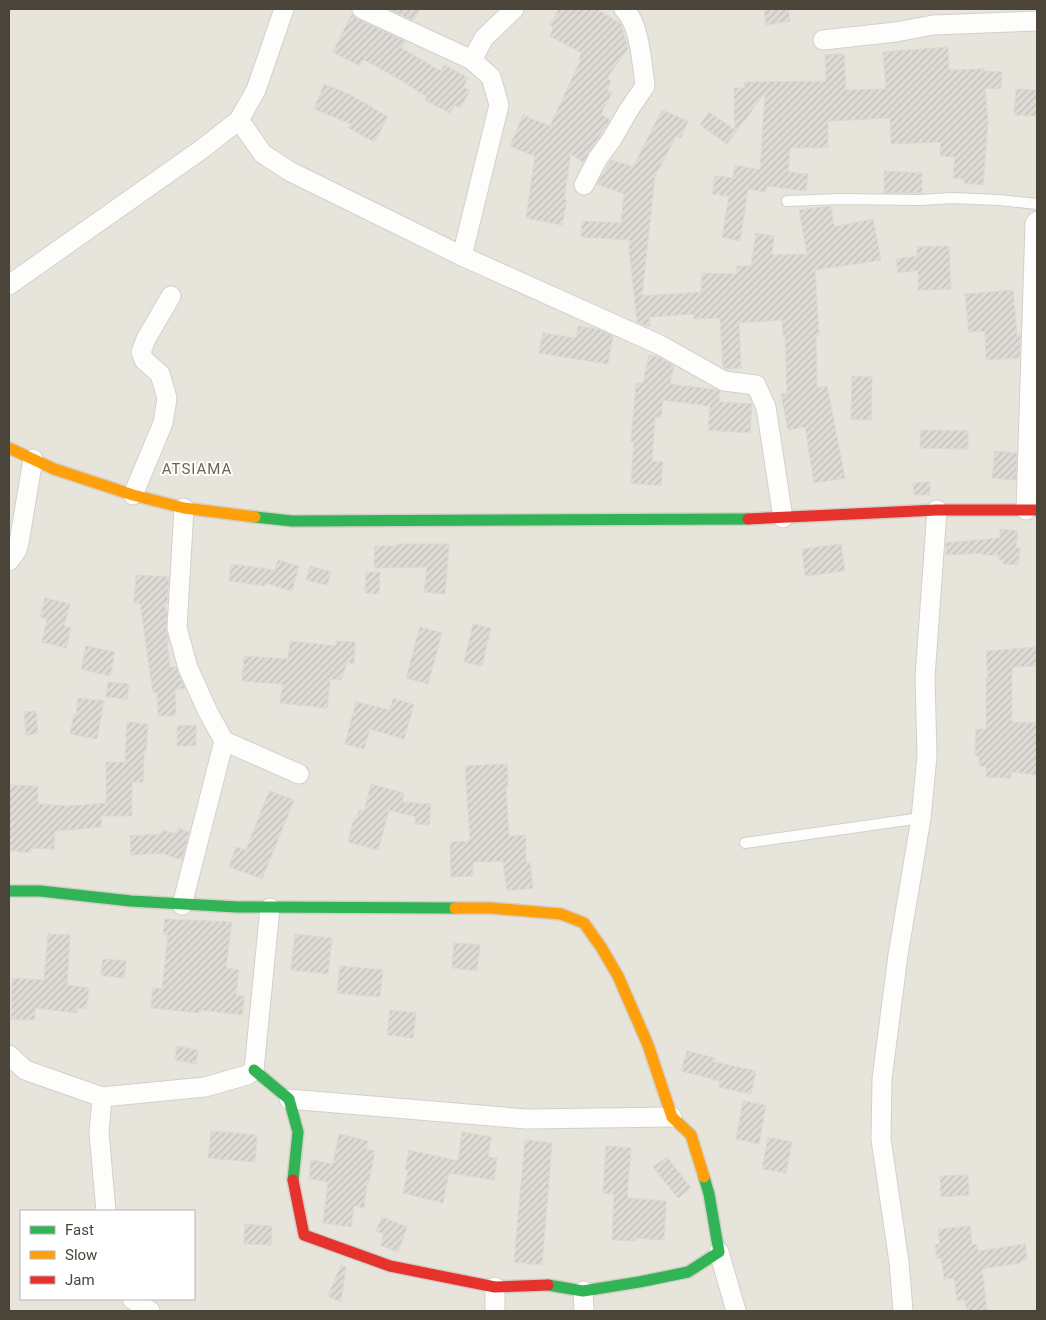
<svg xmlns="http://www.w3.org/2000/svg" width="1046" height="1320" font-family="Roboto,sans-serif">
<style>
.residential{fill:#e7e4dc;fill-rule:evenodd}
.building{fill:url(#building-hatch);stroke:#dcd9d4}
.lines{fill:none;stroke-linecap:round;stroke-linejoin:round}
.lane-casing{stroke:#d2d0cb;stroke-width:12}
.street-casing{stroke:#d2d0cb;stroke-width:21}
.fast-casing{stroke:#d3cfc5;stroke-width:14}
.slow-casing{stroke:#d3cfc5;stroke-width:14}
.jam-casing{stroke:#d3cfc5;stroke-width:14}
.lane{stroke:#fdfdfc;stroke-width:10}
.street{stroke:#fdfdfc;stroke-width:19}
.fast{stroke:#30b455;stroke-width:11}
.slow{stroke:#ff9f0a;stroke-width:11}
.jam{stroke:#e5322d;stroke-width:11}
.labels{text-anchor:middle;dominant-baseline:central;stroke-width:4;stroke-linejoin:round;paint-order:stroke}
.quarter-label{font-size:15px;letter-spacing:1px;fill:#6e6250;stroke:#fff}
</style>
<defs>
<pattern id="building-hatch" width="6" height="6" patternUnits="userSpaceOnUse" patternTransform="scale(1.25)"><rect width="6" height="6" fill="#dedbd6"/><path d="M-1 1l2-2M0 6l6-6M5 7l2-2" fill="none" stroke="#c0bdb8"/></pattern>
</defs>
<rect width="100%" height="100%" fill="#f4f2ee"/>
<path class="residential" d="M9,9H1037V1311H9ZM21,1211H194V1299H21Z"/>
<g class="building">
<path d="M388,9H420L413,20Z"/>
<path d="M559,9H597L621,24L628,48L607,78L611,81L607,90L612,92L601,114L610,120L583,162L571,154L564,199L567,200L562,225L526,218L535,156L510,146L523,115L550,126L581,59L579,58L582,53L550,36L554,27L550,25Z"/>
<path d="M764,9H788L790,21L766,25Z"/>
<path d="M352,14L357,19L405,41L401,48L441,71L444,65L468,78L463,87L470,90L460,108L455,105L450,113L425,100L427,97L404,82L363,59L360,66L333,52Z"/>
<path d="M948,47L949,70L984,69V71L1002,72L1001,89L985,88L988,123L983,185L964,183V179L953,178L955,157L940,156L941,142L891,144L890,118L828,121V148H790L788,172L808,174L806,191L767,186L766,192L748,189L740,241L722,237L729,196L712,194L715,176L733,178L735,165L760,170L765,93L727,144L700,125L709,112L735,130L734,88H745L744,82L826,81L825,55L844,54L846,90L886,89L883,52Z"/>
<path d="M324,84L351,95L388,117L374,142L349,128L351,124L314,109Z"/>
<path d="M1016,89L1037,90V116L1014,115Z"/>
<path d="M662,110L688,121L681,138L676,136L655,176L642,296L701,292L702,273L736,274L737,266H751L756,233L774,236L772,255L807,254L799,210L831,206L834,227L873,219L881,260L815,270L819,335H816L817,388L827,386L845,478L814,483L805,427L788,430L781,394L787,393L785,337H783L782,320L739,323L741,368L726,369L723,367L720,318L694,319V314L649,317L650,326H646L637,322L629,248L630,240L581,237L582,221L621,223L624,194L597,184L611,160L633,167Z"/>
<path d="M884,171L922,173V193H884Z"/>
<path d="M949,246L951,289L918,290V270L898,273L896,259L917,256V247Z"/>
<path d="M1013,290L1017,335L1020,334V358L986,360L985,331L969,332L965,294Z"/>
<path d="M578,326L598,329L613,336L608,364L539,353L543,333L576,338Z"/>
<path d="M649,355L659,357L674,366L670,384L717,390L720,391L719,402L752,404L750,433L708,430L710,406L663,400L661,418L655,417L652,461L663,462L661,486L631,483L634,442H631L636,383H643Z"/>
<path d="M852,376L872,377L871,420L851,419Z"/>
<path d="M921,430L968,431V449L920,448Z"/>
<path d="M995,451L1017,453L1016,480L992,478Z"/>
<path d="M930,482V495H914L913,483Z"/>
<path d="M1000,529L1018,531L1016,548H1020L1018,565L1003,564V560L998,559V555H983V553L946,555V543L1000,538Z"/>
<path d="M396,544H449L445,594L424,592L427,567L374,568L375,546H396Z"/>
<path d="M841,544L845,571L805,576L802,549Z"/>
<path d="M278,560L299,566L292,591L265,583L264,586L229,581L231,564L275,570Z"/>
<path d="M310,566L331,572L327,585L306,580Z"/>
<path d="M366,572H380L379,594L365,593Z"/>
<path d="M136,575L169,577L167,604H164L167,614L166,628L169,642H167L170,667H176L185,688L175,690L176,716H158L157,692L153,693L140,603H134Z"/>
<path d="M45,598L70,604L64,626L71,628L66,648L42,642L47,619L40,617Z"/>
<path d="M473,624L491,628L482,666L464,662Z"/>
<path d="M420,627L442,633L428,684L406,678Z"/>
<path d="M290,641L336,646V641L355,642L354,664L347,662L341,680L330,679L327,708L280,703L283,684L242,681L244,656L288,659Z"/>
<path d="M86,646L115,652L110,676L81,669Z"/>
<path d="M1037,647V666L1013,667L1012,673V722L1037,723V775L1011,772V778L986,777V766H979V756H975L976,729H986V678H988L986,651Z"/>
<path d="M108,682L129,684L127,699L106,697Z"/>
<path d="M78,698L104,701L97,739L70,734L74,714H76Z"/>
<path d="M393,698L414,705L404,739L370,729L364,749L345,744L356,702L390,710Z"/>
<path d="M36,711L38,734L26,735L24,712Z"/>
<path d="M127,722L148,724L146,751H144L143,782H132V816H101L102,827L55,831L54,849L31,848V853L9,850V785L38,786V804L69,806L106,803V762H125Z"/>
<path d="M196,725V746H177V726Z"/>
<path d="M507,764L508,787H506L509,836L526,835V863H530L533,888L507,891L503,861L473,862V876L451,877L450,842L470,841L465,766Z"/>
<path d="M371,784L404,793L402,802L431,804L429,825L415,824L416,817L389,810L378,850L348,842L354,818L357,819L359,810L364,811Z"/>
<path d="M269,791L294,800L262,879L229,867L236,847L246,850Z"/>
<path d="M179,828L189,832L182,860L161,853L131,855L130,836L159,834L163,830L175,834Z"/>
<path d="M165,919L232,922L226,968L239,970L236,995L245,996L242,1015L201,1010L200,1013L151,1008L153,988L162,989L168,935H163Z"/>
<path d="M48,934L70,935L67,985L89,988L86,1009L77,1008L76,1013L35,1008V1020L11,1019L12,978L44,980Z"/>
<path d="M295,934L332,938L328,974L291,970Z"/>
<path d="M454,943L480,945L477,971L452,968Z"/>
<path d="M103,959L126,961L124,978L101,975Z"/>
<path d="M340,966L383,970L380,997L337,993Z"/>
<path d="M390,1010L416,1013L413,1038L387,1035Z"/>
<path d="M177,1046L198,1050L196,1064L175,1060Z"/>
<path d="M687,1051L715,1058L714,1062L756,1071L751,1094L719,1087L720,1081L681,1071Z"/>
<path d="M743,1101L766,1105L759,1144L736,1139Z"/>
<path d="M211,1131L257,1135L255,1162L208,1158Z"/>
<path d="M462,1132L491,1137L488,1157L497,1158L494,1180L449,1173L443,1203L403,1193L408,1170L405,1169L409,1150L458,1161Z"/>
<path d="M339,1134L368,1141L366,1149L375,1151L369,1183H367L364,1208L354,1206L351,1227L323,1223L328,1182L309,1179L311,1160L333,1164Z"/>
<path d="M768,1137L792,1142L786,1173L762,1169Z"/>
<path d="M525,1140L552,1143L542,1265L514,1262Z"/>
<path d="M606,1146L631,1148L627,1198L666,1201L664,1240L635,1238V1241L612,1240L614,1194L603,1193Z"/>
<path d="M667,1157L691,1188L678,1198L653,1167Z"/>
<path d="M968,1175L969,1195L941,1197L940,1176Z"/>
<path d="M382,1217L407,1227L398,1252L380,1245L384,1234L376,1231Z"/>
<path d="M245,1224L272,1226L271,1245L244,1244Z"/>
<path d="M970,1226L972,1245L977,1244L978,1251L1025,1244L1027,1260L1020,1261V1263L982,1269L987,1311H967L965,1300L957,1301L954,1278L944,1279L941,1258L937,1259L935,1245L940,1244L938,1229Z"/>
<path d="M341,1265L346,1267L341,1302L328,1296Z"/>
</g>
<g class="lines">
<g class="lane-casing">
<g id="lane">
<path d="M787,201L841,199L920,200L953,198L998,200L1037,204"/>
<path d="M745,843L921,818"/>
</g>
</g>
<g class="street-casing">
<g id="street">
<path d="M362,9L472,60L491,77L499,105L462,256"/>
<path d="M823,40L896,32L933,25L1037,21"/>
<path d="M472,60L484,38L514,9"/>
<path d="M239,120L263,154L291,172L462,256L660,345L724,381L756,385L766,407L783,518"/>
<path d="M584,185L598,158L612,139L628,111L645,86C642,64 640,24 624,9"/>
<path d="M9,285L202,149L239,120L256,90L284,9"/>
<path d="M133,495L163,423L167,398L160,374L144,360L141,352L146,339L171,296"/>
<path d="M184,508L177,628L188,668L208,712L224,741L299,774"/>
<path d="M1026,510L1035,224L1037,221"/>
<path d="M9,561L17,550L19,543L33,459"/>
<path d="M182,905L224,741"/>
<path d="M9,1055L25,1070L102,1097L205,1087L247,1075L254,1070L270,908"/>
<path d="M102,1097L99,1133L106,1211"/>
<path d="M289,1099L526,1119L672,1117"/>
<path d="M719,1252L736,1311"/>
<path d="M495,1287V1311"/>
<path d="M583,1291L584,1311"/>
<path d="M132,1299L150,1311"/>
<path d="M903,1311L899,1262L881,1139L882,1079L898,955L921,818L927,756L925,677L937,510"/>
</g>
</g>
<g class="fast-casing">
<g id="fast">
<path d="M255,517L292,521L748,519"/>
<path d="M9,891H40L131,901L237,907L455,908"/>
<path d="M254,1070L289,1099L298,1132L293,1180"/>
<path d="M548,1285L583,1291L639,1282L688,1272L719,1252L709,1194L704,1177"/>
</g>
</g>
<g class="slow-casing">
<g id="slow">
<path d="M9,448L54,469L133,495L184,508L255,517"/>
<path d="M455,908H490L561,914L584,923L601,947L618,976L648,1045L672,1117L691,1135L704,1177"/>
</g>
</g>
<g class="jam-casing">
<g id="jam">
<path d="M748,519L937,510H1037"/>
<path d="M293,1180L304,1235L390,1266L495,1287L548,1285"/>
</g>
</g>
<use href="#lane" class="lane"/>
<use href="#street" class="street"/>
<use href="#fast" class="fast"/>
<use href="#slow" class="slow"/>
<use href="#jam" class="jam"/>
</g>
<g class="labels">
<g class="quarter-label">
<text x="197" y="469">ATSIAMA</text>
</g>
</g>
<rect width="1046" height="1320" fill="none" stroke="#4b4439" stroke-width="20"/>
<rect x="20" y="1210" width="175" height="90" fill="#ffffff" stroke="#b7b4b0"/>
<rect x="30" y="1226" width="25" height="8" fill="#30b455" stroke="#b7b4b0"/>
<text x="65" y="1235" font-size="15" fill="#4b4439">Fast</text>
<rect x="30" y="1251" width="25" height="8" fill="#ff9f0a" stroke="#b7b4b0"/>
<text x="65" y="1260" font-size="15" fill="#4b4439">Slow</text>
<rect x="30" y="1276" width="25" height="8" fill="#e5322d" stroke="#b7b4b0"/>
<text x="65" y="1285" font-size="15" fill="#4b4439">Jam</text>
</svg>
